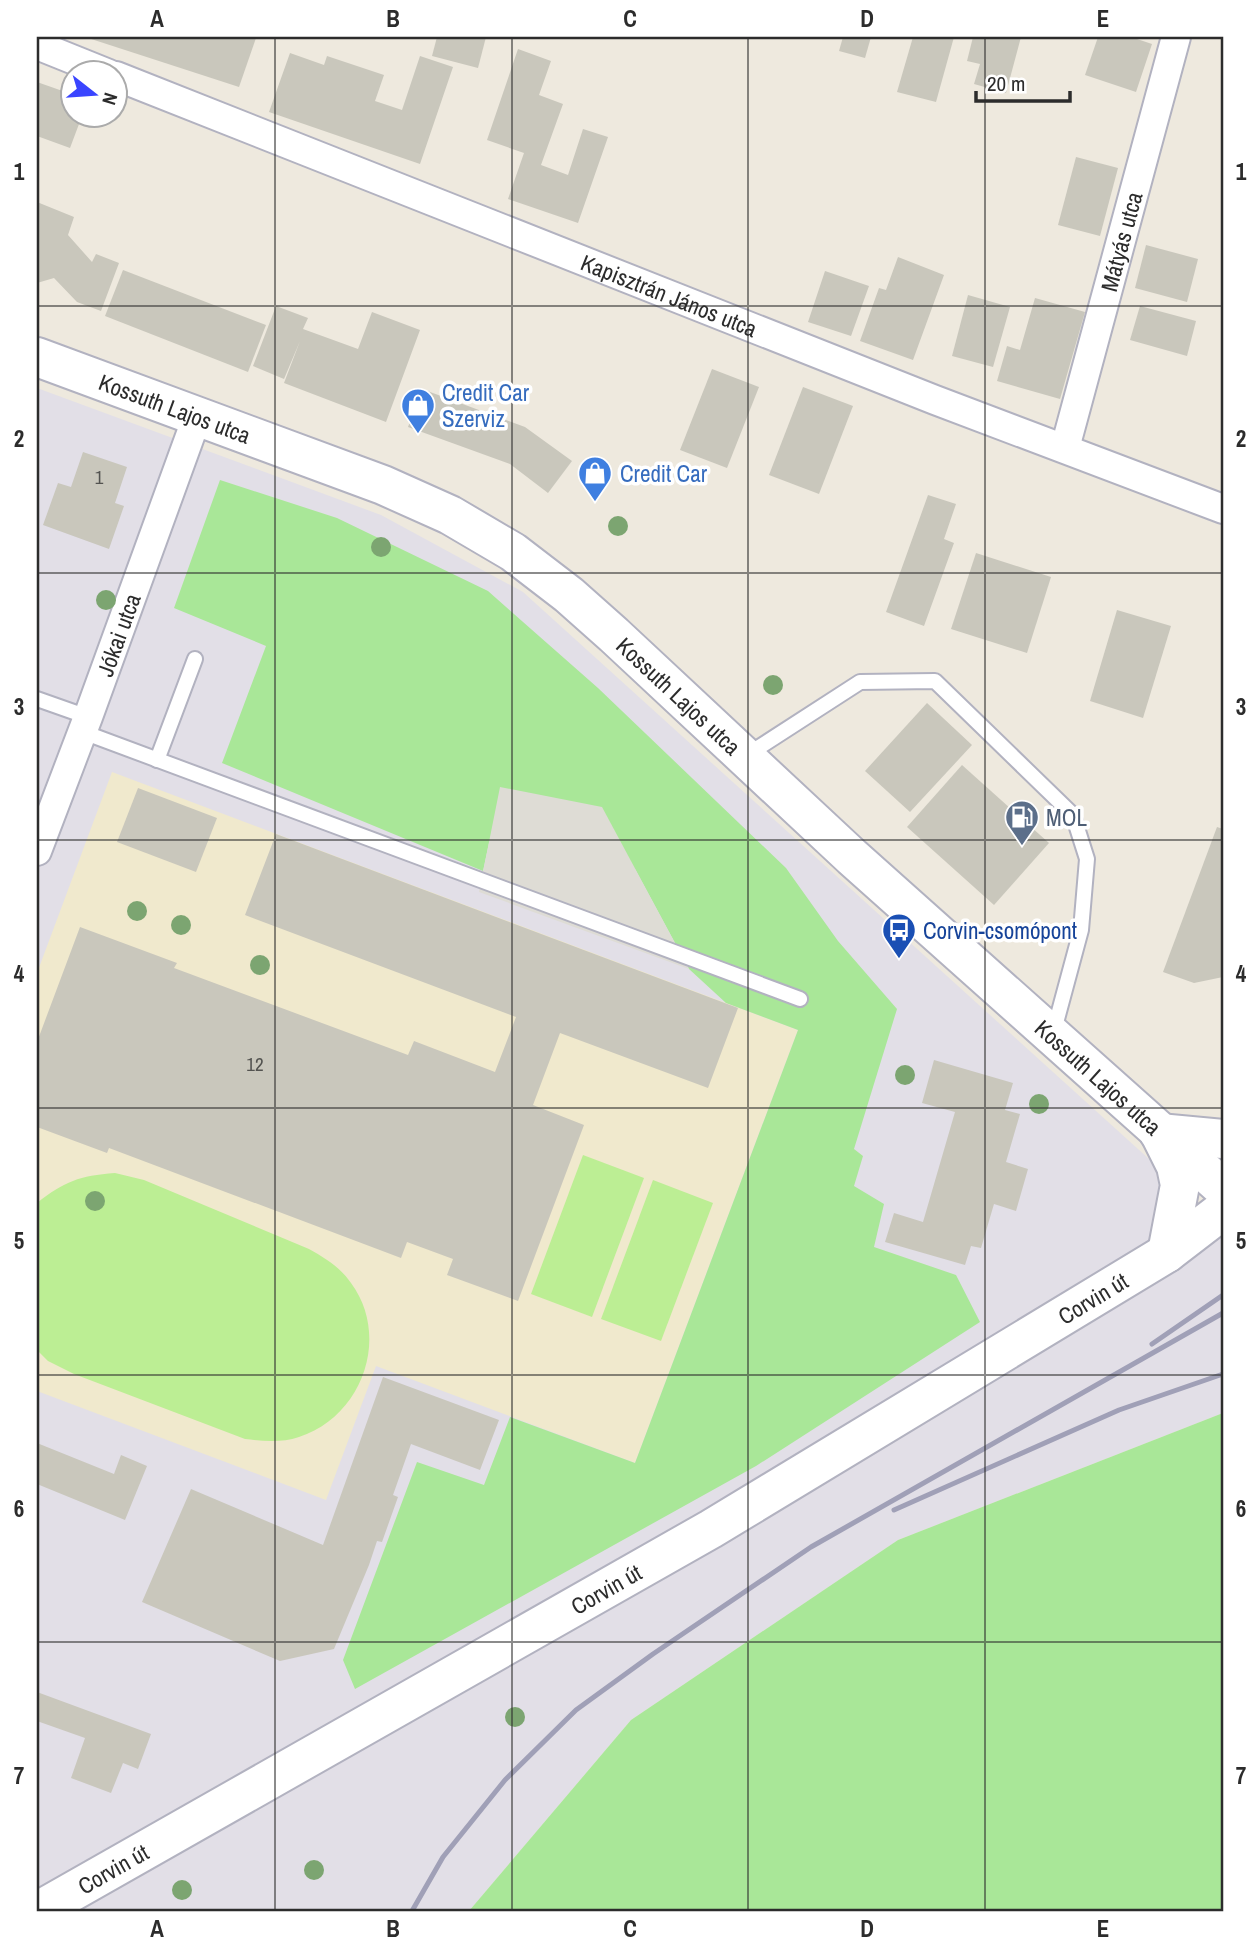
<svg xmlns="http://www.w3.org/2000/svg" width="1260" height="1948" font-family="'Archivo Narrow',sans-serif">
<style>
.industrial{fill:#e2dfe7}
.education{fill:#f0e9cd}
.green{fill:#a9e798}
.pitch{fill:#bcee94}
.plaza{fill:#dedcd5}
.building{fill:#c9c7bc}
.lines{fill:none;stroke-linecap:round;stroke-linejoin:round}
.lane-casing{stroke:#b2b2c0;stroke-width:18}
.street-casing{stroke:#b2b2c0;stroke-width:32}
.secondary-casing{stroke:#b2b2c0;stroke-width:42}
.lane{stroke:#fff;stroke-width:14}
.street{stroke:#fff;stroke-width:28}
.secondary{stroke:#fff;stroke-width:38}
.rail{stroke:#a0a0b7;stroke-width:5}
.tree{fill:#7ca571}
.grid{fill:none;stroke:#2c2c2c;stroke-width:2;stroke-opacity:0.55}
.labels{text-anchor:middle;dominant-baseline:central;stroke-width:7;stroke-linejoin:round;paint-order:stroke}
.number-label{font-size:19px;fill:#535350}
.street-label{font-size:23px;fill:#2c2c2c;stroke:#fff}
.shop-label{font-size:23px;fill:#366cbe;stroke:#fff;text-anchor:start}
.service-label{font-size:23px;fill:#4e5e75;stroke:#fff;text-anchor:start}
.transit-label{font-size:23px;fill:#164399;stroke:#fff;text-anchor:start}
.neatline{fill:none;stroke:#2c2c2c;stroke-width:2.5}
.grid-label{font-size:23px;text-anchor:middle;font-weight:bold;fill:#2c2c2c}
</style>
<rect width="100%" height="100%" fill="#eee9de"/>
<path class="industrial" d="M37,388L381,515L523,592L1223,1226V1413L898,1540L631,1720L469,1911H37Z"/>
<path class="education" d="M112,772L798,1030L635,1463L376,1366L326,1500L37,1391V973Z"/>
<g class="green">
<path d="M220,480L337,518L488,591L598,688L786,868L838,941L897,1009L854,1149L863,1156L854,1186L884,1204L874,1247L956,1275L980,1322L756,1466L355,1689L343,1660L417,1462L484,1485L510,1417L635,1463L798,1030L726,1003L689,969L635,869L489,843L483,871L222,763L266,646L174,608Z"/>
<path d="M1223,1413V1911H469L631,1720L898,1540Z"/>
</g>
<g class="pitch">
<path d="M583,1155L644,1178L592,1317L531,1294Z"/>
<path d="M115,1173L144,1180L309,1249C325,1258 340,1267 351,1283C391,1337 362,1417 299,1437C281,1443 263,1441 245,1439L74,1374L48,1361L37,1350V1203C65,1181 79,1176 115,1173Z"/>
<path d="M653,1180L713,1203L661,1341L601,1319Z"/>
</g>
<path class="plaza" d="M500,787L602,807L689,969L479,892Z"/>
<g class="building">
<path d="M85,37H251L256,38L239,87Z"/>
<path d="M437,37H486L478,68L432,56Z"/>
<path d="M843,37H871L865,58L839,51Z"/>
<path d="M913,37H954L936,102L897,92Z"/>
<path d="M973,37H1021L1006,93L974,84L980,64L967,61Z"/>
<path d="M1098,37H1131L1152,44L1136,92L1085,75Z"/>
<path d="M518,49L551,61L539,95L563,104L541,165L568,175L583,129L608,137L578,223L508,199L524,153L487,140Z"/>
<path d="M290,53L324,65L327,56L384,75L375,101L402,110L420,56L453,67L420,164L269,112Z"/>
<path d="M37,82L74,95V116H82L70,148L37,136Z"/>
<path d="M1076,157L1118,168L1100,236L1058,225Z"/>
<path d="M37,202L74,217L68,235L92,262L96,254L119,263L101,311L77,302L54,278L37,283Z"/>
<path d="M1146,245L1198,259L1187,302L1135,288Z"/>
<path d="M898,257L944,275L913,360L860,341L879,288L886,290Z"/>
<path d="M123,270L266,325L248,372L105,316Z"/>
<path d="M825,271L869,286L851,336L808,322Z"/>
<path d="M968,295L1010,307L993,367L952,356Z"/>
<path d="M1035,298L1085,312L1060,399L997,381L1007,346L1020,350Z"/>
<path d="M276,306L308,318L303,329L358,349L372,312L420,330L386,422L284,383L300,341L284,379L253,366Z"/>
<path d="M1140,306L1196,321L1187,356L1130,340Z"/>
<path d="M712,369L759,387L727,468L680,450Z"/>
<path d="M803,387L853,406L819,494L769,475Z"/>
<path d="M422,389L525,427L572,461L548,493L510,464L408,427Z"/>
<path d="M83,452L127,467L115,503L124,506L109,549L43,525L58,483L71,487Z"/>
<path d="M928,495L956,504L944,539L954,543L924,626L886,612Z"/>
<path d="M976,553L1051,577L1027,653L951,629Z"/>
<path d="M1117,610L1171,626L1143,718L1090,701Z"/>
<path d="M927,703L972,745L910,812L865,771Z"/>
<path d="M962,765L1049,843L994,905L907,827Z"/>
<path d="M138,788L217,818L196,872L117,842Z"/>
<path d="M1217,827L1223,829V977L1194,983L1163,972Z"/>
<path d="M276,834L738,1008L708,1088L560,1033L533,1105L584,1125L518,1301L447,1275L453,1259L407,1242L401,1258L109,1148L107,1153L37,1127V1042L80,927L177,963L174,968L408,1055L414,1041L495,1072L516,1017L245,915Z"/>
<path d="M934,1060L1013,1083L1005,1110L1020,1114L1006,1162L1028,1169L1016,1211L994,1204L981,1248L971,1246L965,1265L885,1242L894,1213L923,1222L955,1112L922,1103Z"/>
<path d="M383,1377L499,1420L480,1470L411,1444L393,1495L398,1497L382,1542L377,1541L369,1565L334,1649L280,1661L142,1602L191,1489L323,1545Z"/>
<path d="M37,1443L114,1474L121,1455L147,1466L125,1520L37,1484Z"/>
<path d="M37,1692L151,1734L138,1769L123,1763L111,1793L71,1778L85,1738L37,1721Z"/>
</g>
<g class="lines">
<g class="lane-casing">
<g id="lane">
<path d="M37,699L88,717"/>
<path d="M83,732L800,999"/>
<path d="M747,755L860,682L935,681L1073,815L1087,859L1081,930L1053,1034"/>
<path d="M157,760L195,659"/>
</g>
</g>
<g class="street-casing">
<g id="street">
<path d="M37,45L109,74"/>
<path id="s1" d="M116,76L935,400L1223,509"/>
<path id="s2" d="M1065,448L1176,37"/>
<path id="s3" d="M37,851L88,717L197,417"/>
</g>
</g>
<g class="secondary-casing">
<g id="secondary">
<path id="s4" d="M37,357L383,485L450,515L513,552L569,595L614,635L852,857L1223,1188"/>
<path d="M1159,1133L1223,1139"/>
<path d="M1162,1138L1176,1166L1180,1185L1167,1253"/>
<path id="s5" d="M38,1911L711,1529L1167,1253L1223,1210"/>
</g>
</g>
<use href="#lane" class="lane"/>
<use href="#street" class="street"/>
<use href="#secondary" class="secondary"/>
<g class="rail">
<path d="M1152,1344L1223,1295"/>
<path d="M894,1510L1119,1410L1223,1374"/>
<path d="M412,1911L443,1857L505,1780L576,1710L653,1654L811,1547L1223,1313"/>
</g>
</g>
<g class="tree">
<circle cx="618" cy="526" r="10"/>
<circle cx="381" cy="547" r="10"/>
<circle cx="106" cy="600" r="10"/>
<circle cx="773" cy="685" r="10"/>
<circle cx="137" cy="911" r="10"/>
<circle cx="181" cy="925" r="10"/>
<circle cx="260" cy="965" r="10"/>
<circle cx="905" cy="1075" r="10"/>
<circle cx="1039" cy="1104" r="10"/>
<circle cx="95" cy="1201" r="10"/>
<circle cx="515" cy="1717" r="10"/>
<circle cx="314" cy="1870" r="10"/>
<circle cx="182" cy="1890" r="10"/>
</g>
<path class="grid" d="M275,37V1911M512,37V1911M748,37V1911M985,37V1911M37,306H1223M37,573H1223M37,840H1223M37,1108H1223M37,1375H1223M37,1642H1223"/>
<defs>
<g id="shop-pin" transform="scale(1.75)"><path d="M0 17L-7.5 6A9.5 9.5 0 1 1 7.5 6Z" fill="#3f7fe0" stroke="#fff"/><path d="M-5-2.5h2.3a2.7 3.5 0 0 1 5.4 0H5L5.5 6h-11ZM-1.5-2.5h3a1.5 2.3 0 0 0-3 0Z" fill="#fff"/></g>
<g id="fuel-pin" transform="scale(1.75)"><path d="M0 17L-7.5 6A9.5 9.5 0 1 1 7.5 6Z" fill="#5c6f8a" stroke="#fff"/><path d="M-5.5-6h7V0h2V4h1.3V-2.5L3-4.5l.8-.8L6-3V5H2.5V1h-1V6h-7ZM-4.2-4.7v3.2H.2V-4.7Z" fill="#fff"/></g>
<g id="bus-pin" transform="scale(1.75)"><path d="M0 17L-7.5 6A9.5 9.5 0 1 1 7.5 6Z" fill="#1a4fb4" stroke="#fff"/><path d="M-5-6H5V4H4V6H2V4H-2V6H-4V4H-5ZM-3.5-4V0h7V-4ZM-3.5 1.2v1.5H-2V1.2ZM2 1.2v1.5H3.5V1.2Z" fill="#fff"/></g>
</defs>
<g fill-rule="evenodd">
<use href="#shop-pin" x="418" y="405"/>
<use href="#shop-pin" x="595" y="473"/>
<use href="#fuel-pin" x="1022" y="817"/>
<use href="#bus-pin" x="899" y="930"/>
</g>
<g class="labels">
<g class="number-label">
<text x="99" y="477">1</text>
<text x="255" y="1064">12</text>
</g>
<g class="street-label">
<text stroke="none"><textPath href="#s2" startOffset="214">Mátyás utca</textPath></text>
<text stroke="none"><textPath href="#s1" startOffset="595">Kapisztrán János utca</textPath></text>
<text stroke="none"><textPath href="#s4" startOffset="147">Kossuth Lajos utca</textPath></text>
<text stroke="none"><textPath href="#s3" startOffset="231">Jókai utca</textPath></text>
<text stroke="none"><textPath href="#s4" startOffset="735">Kossuth Lajos utca</textPath></text>
<text stroke="none"><textPath href="#s4" startOffset="1302">Kossuth Lajos utca</textPath></text>
<text stroke="none"><textPath href="#s5" startOffset="1220">Corvin út</textPath></text>
<text stroke="none"><textPath href="#s5" startOffset="653">Corvin út</textPath></text>
<text stroke="none"><textPath href="#s5" startOffset="86">Corvin út</textPath></text>
</g>
<g class="shop-label">
<text x="442" y="392">Credit Car<tspan x="442" dy="26">Szerviz</tspan></text>
<text x="620" y="473">Credit Car</text>
</g>
<g class="service-label">
<text x="1046" y="817">MOL</text>
</g>
<g class="transit-label">
<text x="923" y="930">Corvin-csomópont</text>
</g>
</g>
<rect width="1260" height="1948" fill="none" stroke="#ffffff" stroke-width="77"/>
<g transform="translate(94 94) rotate(107)"><circle r="33" fill="#ffffff" stroke="#ababab" stroke-width="2"/>
<path d="M0-5L12 26L0 18L-12 26Z" fill="#3a45ff"/>
<text y="-10" font-size="19" font-weight="bold" text-anchor="middle" fill="#2c2c2c">N</text>
</g>
<path d="M976 91v10h94v-10" fill="none" stroke="#2c2c2c" stroke-width="3.5"/>
<text x="987" y="91" font-size="21" fill="#2c2c2c" stroke="#ffffff" stroke-width="5" paint-order="stroke">20 m</text>
<rect x="38" y="38" width="1184" height="1872" class="neatline"/>
<g class="grid-label">
<text x="157" y="27">A</text>
<text x="393" y="27">B</text>
<text x="630" y="27">C</text>
<text x="867" y="27">D</text>
<text x="1103" y="27">E</text>
<text x="19" y="180">1</text>
<text x="1241" y="180">1</text>
<text x="19" y="447">2</text>
<text x="1241" y="447">2</text>
<text x="19" y="715">3</text>
<text x="1241" y="715">3</text>
<text x="19" y="982">4</text>
<text x="1241" y="982">4</text>
<text x="19" y="1249">5</text>
<text x="1241" y="1249">5</text>
<text x="19" y="1517">6</text>
<text x="1241" y="1517">6</text>
<text x="19" y="1784">7</text>
<text x="1241" y="1784">7</text>
<text x="157" y="1937">A</text>
<text x="393" y="1937">B</text>
<text x="630" y="1937">C</text>
<text x="867" y="1937">D</text>
<text x="1103" y="1937">E</text>
</g>
</svg>
